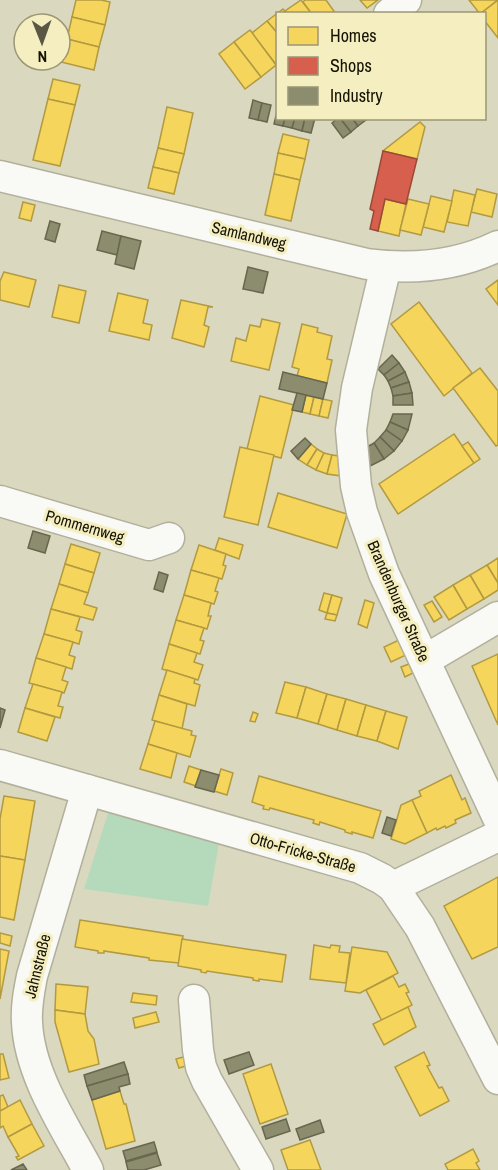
<svg xmlns="http://www.w3.org/2000/svg" width="498" height="1170" font-family="'Archivo Narrow',sans-serif">
<style>
.green{fill:#b4dabb}
.homes{fill:#f6d55c;stroke:#b29a41;stroke-width:1.5}
.shops{fill:#d6604d;stroke:#9c4937;stroke-width:1.5}
.industry{fill:#8c8c6e;stroke:#68674e;stroke-width:1.5}
.lines{fill:none;stroke-linecap:round;stroke-linejoin:round}
.minor-casing{stroke:#b2b09c;stroke-width:33}
.minor{stroke:#f9f9f5;stroke-width:30}
.labels{text-anchor:middle;dominant-baseline:central;stroke-width:6;stroke-linejoin:round;paint-order:stroke}
.street-label{font-size:16px;fill:#151203;stroke:#f4eec0}
</style>
<rect width="100%" height="100%" fill="#dad8bf"/>
<path class="green" d="M109,810L219,843L208,906L84,889Z"/>
<g class="homes">
<path d="M76,0H101L110,2L105,25L72,17Z"/>
<path d="M301,0L312,14H287L285,11Z"/>
<path d="M305,0H326L336,14H312L303,2Z"/>
<path d="M360,0H378L367,8Z"/>
<path d="M469,0H498L480,14Z"/>
<path d="M498,0V38L484,20V14H480Z"/>
<path d="M283,9L287,14H278V34L267,21Z"/>
<path d="M72,17L105,25L99,47L67,39Z"/>
<path d="M267,21L278,34V67L252,33Z"/>
<path d="M250,30L276,65L261,77L234,42Z"/>
<path d="M67,39L99,47L94,70L61,62Z"/>
<path d="M234,42L261,77L245,89L219,54Z"/>
<path d="M53,79L80,85L75,105L48,99Z"/>
<path d="M48,99L75,105L60,166L33,160Z"/>
<path d="M167,107L193,113L184,154L158,148Z"/>
<path d="M420,122L425,127L417,159L383,151Z"/>
<path d="M283,134L309,140L305,159L278,153Z"/>
<path d="M158,148L184,154L179,173L153,167Z"/>
<path d="M278,153L305,159L300,180L274,174Z"/>
<path d="M153,167L179,173L174,194L148,188Z"/>
<path d="M274,174L300,180L291,221L265,215Z"/>
<path d="M477,189L497,194L492,217L471,212Z"/>
<path d="M454,190L475,195L468,226L447,222Z"/>
<path d="M431,196L452,201L444,232L423,227Z"/>
<path d="M385,199L406,204L399,236L378,231Z"/>
<path d="M408,199L429,204L421,235L400,230Z"/>
<path d="M23,202L35,205L31,221L19,218Z"/>
<path d="M4,272L36,280L29,307L0,300V281Z"/>
<path d="M498,280V305L486,289Z"/>
<path d="M59,285L86,291L79,323L52,317Z"/>
<path d="M118,293L148,300L143,323L152,325L149,340L109,331Z"/>
<path d="M181,300L213,307H208L204,325L209,327L204,347L172,338Z"/>
<path d="M419,302L472,373L444,396L391,324Z"/>
<path d="M262,319L280,323L269,370L231,361L236,338L246,341L250,325L260,327Z"/>
<path d="M302,324L318,328L317,332L332,336L327,359L332,360L327,383L297,376L299,369L292,367Z"/>
<path d="M480,368L498,391V445L496,446L453,388Z"/>
<path d="M306,395L314,397L310,414L302,412Z"/>
<path d="M260,396L294,405L281,458L247,449Z"/>
<path d="M314,397L323,399L319,416L310,414Z"/>
<path d="M323,399L332,401L328,418L319,416Z"/>
<path d="M454,434L474,463L398,514L379,484Z"/>
<path d="M468,442L480,459L474,463L462,446Z"/>
<path d="M311,444L317,449L307,465L298,459Z"/>
<path d="M240,447L274,455L258,525L224,517Z"/>
<path d="M317,449L324,453L316,470L307,465Z"/>
<path d="M324,453L332,455L327,474L316,470Z"/>
<path d="M332,455L339,456L342,476L327,474Z"/>
<path d="M278,493L347,514L337,548L268,527Z"/>
<path d="M219,538L243,545L239,559L215,550Z"/>
<path d="M71,544L100,553L94,573L65,564Z"/>
<path d="M199,545L226,554L223,565L226,566L222,579L191,570Z"/>
<path d="M498,558V583L487,565Z"/>
<path d="M65,564L94,573L88,593L59,584Z"/>
<path d="M487,565L498,583V590L484,599L470,575Z"/>
<path d="M191,570L219,578L215,591L218,592L214,604L184,595Z"/>
<path d="M470,575L484,599L467,609L453,585Z"/>
<path d="M59,584L88,593L84,604L97,608L93,620L51,609Z"/>
<path d="M453,585L467,609L449,620L434,597Z"/>
<path d="M324,593L332,595L327,613L319,610Z"/>
<path d="M184,595L211,603L208,616H211L207,629L176,620Z"/>
<path d="M332,595L342,598L337,615L327,613Z"/>
<path d="M365,600L374,603L367,628L358,624Z"/>
<path d="M432,601L442,617L434,622L424,605Z"/>
<path d="M51,609L80,617L76,630L82,632L79,644L44,634Z"/>
<path d="M327,613L337,615L335,621L325,619Z"/>
<path d="M176,620L204,628L200,640L204,641L200,654L169,644Z"/>
<path d="M44,634L73,642L69,655L75,657L72,669L36,658Z"/>
<path d="M399,640L406,655L391,662L384,647Z"/>
<path d="M169,644L197,653L194,662L203,665L198,680L162,669Z"/>
<path d="M498,654V725L472,666Z"/>
<path d="M36,658L66,667L62,680L68,682L64,693L29,683Z"/>
<path d="M409,664L413,673L405,677L401,667Z"/>
<path d="M167,670L195,679L194,683L200,685L195,706L159,695Z"/>
<path d="M285,682L306,687L297,718L276,713Z"/>
<path d="M33,684L62,692L58,706L63,707L60,718L25,708Z"/>
<path d="M306,687L327,694L318,724L297,718Z"/>
<path d="M327,694L346,699L337,730L318,724Z"/>
<path d="M159,695L187,704L182,729L152,720Z"/>
<path d="M346,699L366,705L357,736L337,730Z"/>
<path d="M366,705L386,711L377,741L357,736Z"/>
<path d="M25,708L55,717L47,741L18,732Z"/>
<path d="M386,711L407,717L398,749L377,741Z"/>
<path d="M253,712L258,714L255,722L250,721Z"/>
<path d="M155,721L192,731L191,735L196,736L190,757L148,744Z"/>
<path d="M148,744L177,753L171,778L140,769Z"/>
<path d="M189,766L201,770L196,786L184,782Z"/>
<path d="M221,769L233,773L227,795L214,791Z"/>
<path d="M451,775L462,800L465,798L471,813L455,820L456,823L446,828L445,826L437,830L436,828L427,833L412,800L421,796L419,791Z"/>
<path d="M259,776L381,811L373,838L352,832V834L345,832V830L320,822L319,825L313,823L314,820L270,808L269,810L263,809L264,806L252,802Z"/>
<path d="M4,796L35,801L25,860L0,856V819Z"/>
<path d="M412,800L427,833L405,844L391,839L401,805Z"/>
<path d="M0,856L25,860L14,920L0,917Z"/>
<path d="M498,877V947L472,959L444,906Z"/>
<path d="M80,920L183,936L179,963L149,960V958L104,951V953H98V951L75,947Z"/>
<path d="M0,933L12,936L10,946L0,943Z"/>
<path d="M182,939L286,955L282,982L259,979V981L253,980V978L207,971L206,973L201,972V970L178,966Z"/>
<path d="M314,945L330,948L331,945L340,946L339,952L350,953L346,983L310,979Z"/>
<path d="M352,947L387,952L398,973L360,993L345,991Z"/>
<path d="M0,949L9,951L0,999Z"/>
<path d="M393,976L399,987L405,984L409,992L406,993L412,1005L382,1021L366,990Z"/>
<path d="M56,984L88,987L85,1014L55,1010Z"/>
<path d="M133,993L157,996L156,1005L131,1002Z"/>
<path d="M408,1007L416,1027L384,1045L373,1024Z"/>
<path d="M55,1010L85,1014L88,1031L94,1039L99,1064L69,1072L55,1022Z"/>
<path d="M156,1012L159,1022L135,1028L133,1018Z"/>
<path d="M424,1052L430,1065L427,1066L439,1088L442,1087L449,1101L420,1116L395,1067Z"/>
<path d="M0,1054H3L9,1078L0,1080Z"/>
<path d="M187,1056L189,1065L179,1068L176,1059Z"/>
<path d="M271,1064L288,1114L260,1124L243,1074Z"/>
<path d="M120,1091L124,1104H126L135,1141L106,1149L92,1100Z"/>
<path d="M3,1095L8,1107L0,1111V1096Z"/>
<path d="M20,1100L32,1124L8,1137L3,1126L0,1128V1111Z"/>
<path d="M32,1124L44,1146L18,1160L16,1157L19,1156L8,1137Z"/>
<path d="M310,1140L321,1170H288L281,1150Z"/>
<path d="M473,1149L479,1161L476,1163L480,1170H448L445,1164Z"/>
</g>
<path class="shops" d="M383,151L417,159L406,204L385,199L378,231L370,229L374,211L370,209Z"/>
<g class="industry">
<path d="M253,100L262,103L258,120L249,118Z"/>
<path d="M262,103L271,105L267,122L258,120Z"/>
<path d="M278,108V118H285L283,126L274,124Z"/>
<path d="M285,118H295L292,128L283,126Z"/>
<path d="M295,118H305L302,131L292,128Z"/>
<path d="M305,118H315L311,133L302,131Z"/>
<path d="M338,118H340L351,132L343,138L332,123Z"/>
<path d="M340,118H352L358,126L351,132Z"/>
<path d="M352,118H364L366,120L358,126Z"/>
<path d="M50,221L60,224L55,242L45,239Z"/>
<path d="M102,231L121,236L117,255L97,250Z"/>
<path d="M121,236L141,241L134,269L115,264Z"/>
<path d="M248,267L268,272L263,293L243,289Z"/>
<path d="M392,355L399,363L384,375L378,369Z"/>
<path d="M399,363L405,372L388,381L384,375Z"/>
<path d="M283,372L327,383L323,399L279,389Z"/>
<path d="M405,372L409,382L391,388L388,381Z"/>
<path d="M409,382L412,393L393,396L391,388Z"/>
<path d="M297,393L306,395L302,412L292,410Z"/>
<path d="M412,393L413,405H393V396Z"/>
<path d="M393,414H412L408,430L390,422Z"/>
<path d="M390,422L408,430L402,441L386,430Z"/>
<path d="M386,430L402,441L394,451L380,437Z"/>
<path d="M380,437L394,451L384,459L374,443Z"/>
<path d="M305,438L311,444L298,459L291,451Z"/>
<path d="M374,443L384,459L370,466L367,447Z"/>
<path d="M33,531L50,536L45,553L28,548Z"/>
<path d="M159,572L168,575L163,592L154,589Z"/>
<path d="M0,708L5,710L0,728Z"/>
<path d="M201,770L219,775L214,792L195,787Z"/>
<path d="M387,817L396,820L391,836L382,833Z"/>
<path d="M249,1052L254,1065L229,1074L224,1060Z"/>
<path d="M124,1062L128,1074L87,1086L84,1075Z"/>
<path d="M128,1074L130,1084L119,1087L120,1091L92,1100L87,1086Z"/>
<path d="M286,1119L290,1131L266,1139L262,1127Z"/>
<path d="M320,1120L324,1132L300,1140L296,1129Z"/>
<path d="M154,1142L157,1152L126,1161L123,1151Z"/>
<path d="M157,1153L161,1165L144,1170H128L126,1162Z"/>
<path d="M23,1164L27,1170H11Z"/>
</g>
<g class="lines">
<g class="minor-casing">
<g id="minor">
<path d="M389,14L406,0"/>
<path d="M0,176L367,264C412,270 457,266 498,246"/>
<path d="M386,266L357,388L351,430L356,486L362,512L384,574L498,818"/>
<path d="M0,501L149,545L169,538"/>
<path d="M425,660L498,617"/>
<path d="M0,765L360,868L382,879L393,887L420,927L498,1079"/>
<path d="M87,790L32,976C29,991 26,1006 27,1022C29,1074 64,1125 88,1170"/>
<path d="M393,887L498,836"/>
<path d="M194,1000L198,1050L201,1067L207,1081L258,1170"/>
</g>
</g>
<use href="#minor" class="minor"/>
</g>
<g class="labels">
<g class="street-label">
<text transform="translate(249 235) rotate(13)">Samlandweg</text>
<text transform="translate(85 526) rotate(16)">Pommernweg</text>
<text transform="translate(399 601) rotate(66)">Brandenburger Straße</text>
<text transform="translate(303 852) rotate(16)">Otto-Fricke-Straße</text>
<text transform="translate(37 966) rotate(-76)">Jahnstraße</text>
</g>
</g>
<rect x="276" y="12" width="210" height="108" fill="#f4eec0" stroke="#9b9674" stroke-width="1.5"/>
<rect x="288" y="27" width="30" height="18" fill="#f6d55c" stroke="#9b9674" stroke-width="1.5"/>
<text x="330" y="42" font-size="18" fill="#151203">Homes</text>
<rect x="288" y="57" width="30" height="18" fill="#d6604d" stroke="#9b9674" stroke-width="1.5"/>
<text x="330" y="72" font-size="18" fill="#151203">Shops</text>
<rect x="288" y="87" width="30" height="18" fill="#8c8c6e" stroke="#9b9674" stroke-width="1.5"/>
<text x="330" y="102" font-size="18" fill="#151203">Industry</text>
<g transform="translate(42 42) rotate(179)"><circle r="28" fill="#f4eec0" stroke="#9b9674" stroke-width="1.5"/>
<path d="M0-4.5L10 22L0 15L-10 22Z" fill="#5a5745"/>
<text y="-9" font-size="16" font-weight="bold" text-anchor="middle" fill="#151203">N</text>
</g>
</svg>
